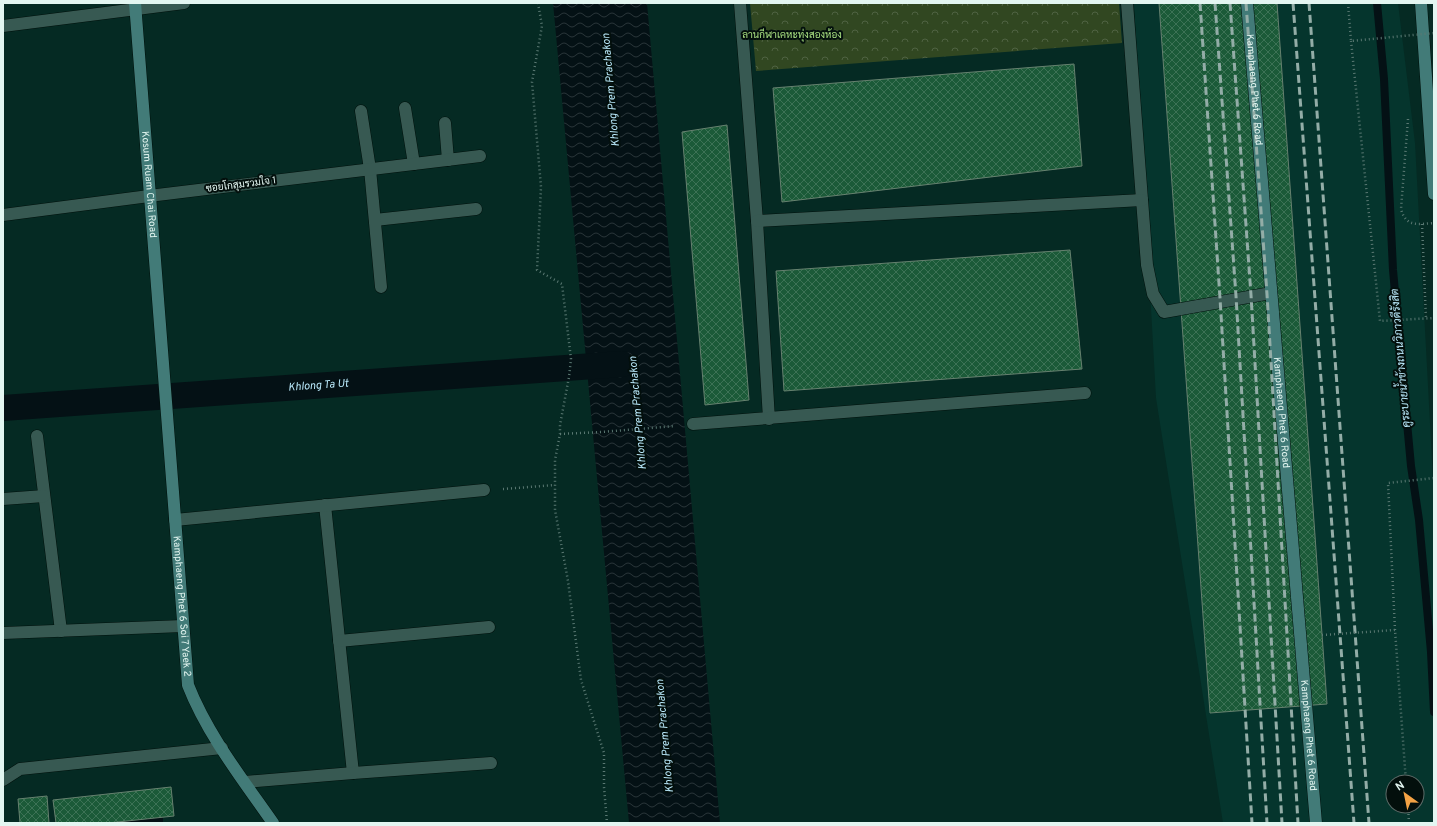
<svg xmlns="http://www.w3.org/2000/svg" width="1437" height="826" font-family="Overpass,Sarabun,sans-serif">
<style>
.built{fill:#05352d;fill-rule:evenodd}
.park{fill:url(#park-crowns)}
.water{fill:url(#water-waves)}
.lines{fill:none;stroke-linecap:round;stroke-linejoin:round}
.stream{stroke:#041115;stroke-width:8}
.canal{stroke:#041115;stroke-width:26}
.building{fill:url(#building-cross-hatch);stroke:#66816f}
.lane-casing{stroke:#00110c;stroke-width:13}
.street-casing{stroke:#00110c;stroke-width:13}
.secondary-casing{stroke:#00110c;stroke-width:13}
.path{stroke:#5b7973;stroke-width:2.5;stroke-dasharray:1 3;stroke-linecap:butt}
.lane{stroke:#375952;stroke-width:12}
.street{stroke:#375952;stroke-width:12}
.secondary{stroke:#427b78;stroke-width:12}
.rail{stroke:#93ada7;stroke-width:3;stroke-dasharray:8 4;stroke-linecap:butt}
.path-bridge{stroke:#5b7973;stroke-width:2.5;stroke-dasharray:1 3;stroke-linecap:butt}
.labels{text-anchor:middle;dominant-baseline:central;stroke-width:4;stroke-linejoin:round;paint-order:stroke}
.park-label{font-size:10px;fill:#a8e081;stroke:#030f0c}
.street-label{font-size:10px;fill:#e3f6f1;stroke:#030f0c}
.water-label{font-size:11px;font-style:italic;fill:#bbebfd;stroke:#030f0c}
</style>
<defs>
<pattern id="park-crowns" width="20" height="18" patternUnits="userSpaceOnUse"><rect width="20" height="18" fill="#314721"/><path d="M2 6a3 3 0 1 1 6 0M12 15a3 3 0 1 1 6 0" fill="none" stroke="#4f6242"/></pattern>
<pattern id="water-waves" width="16" height="10" patternUnits="userSpaceOnUse"><rect width="16" height="10" fill="#041115"/><path d="M0 5q4-4 8 0t8 0" fill="none" stroke="#283438"/></pattern>
<pattern id="building-cross-hatch" width="8" height="8" patternUnits="userSpaceOnUse"><rect width="8" height="8" fill="#1b5a38"/><path d="M0 0l8 8M0 8l8-8" fill="none" stroke="#3c7255"/></pattern>
</defs>
<rect width="100%" height="100%" fill="#052a23"/>
<path class="built" d="M1134,3H1398L1415,143L1434,498V823H1223L1156,398ZM1393,782H1417V806H1393Z"/>
<path class="park" d="M750,3H1119L1122,43L756,71Z"/>
<g class="water">
<path d="M553,3H647L720,823H629Z"/>
<path d="M163,817V823H108Z"/>
</g>
<g class="lines">
<path class="stream" d="M1377,3L1384,79L1393,270L1411,466L1419,520L1431,652L1434,712"/>
<path class="canal" id="s1" d="M3,408L622,364"/>
</g>
<g class="building">
<path d="M1159,3H1277L1327,704L1210,713Z"/>
<path d="M1074,64L1082,166L782,202L773,88Z"/>
<path d="M727,125L749,400L705,405L682,132Z"/>
<path d="M1070,250L1082,369L784,391L776,271Z"/>
<path d="M171,787L174,816L108,823H56L53,800Z"/>
<path d="M47,796L49,823H20L18,799Z"/>
</g>
<g class="lines">
<g class="lane-casing">
<g id="lane">
<path d="M405,108L414,164"/>
<path d="M361,111L370,169"/>
<path d="M375,220L476,209"/>
</g>
</g>
<g class="street-casing">
<g id="street">
<path d="M740,3L757,221L769,419"/>
<path d="M1127,3L1147,265L1153,294L1164,312L1271,293"/>
<path d="M3,26L184,3"/>
<path d="M445,123L448,160"/>
<path d="M370,169L381,287"/>
<path d="M3,215L149,196L480,156"/>
<path d="M757,221L1142,200"/>
<path d="M693,424L1085,393"/>
<path d="M37,436L61,631"/>
<path d="M3,499L44,496"/>
<path d="M325,505L353,773"/>
<path d="M175,520L484,490"/>
<path d="M3,633L183,626"/>
<path d="M339,641L489,627"/>
<path d="M3,780L20,769L222,748"/>
<path d="M245,782L353,773L491,763"/>
</g>
</g>
<g class="secondary-casing">
<g id="secondary">
<path id="s2" d="M135,3L188,685C207,734 243,780 273,823"/>
<path id="s3" d="M1247,3L1316,823"/>
<path d="M1421,3L1434,194"/>
</g>
</g>
<g class="path">
<path d="M538,3L542,26L532,82L541,187L537,270L562,284L571,359L569,377L560,425V434L555,460V510L568,581L581,680L604,753V787L607,823"/>
<path d="M1351,41L1380,321L1434,318"/>
<path d="M1408,119L1401,209C1406,228 1419,224 1434,223"/>
<path d="M1422,224L1426,319"/>
<path d="M560,434L601,432L675,426"/>
<path d="M503,489L555,485"/>
<path d="M1395,630L1388,483L1434,478"/>
<path d="M1408,806L1409,823"/>
</g>
<use href="#lane" class="lane"/>
<use href="#street" class="street"/>
<use href="#secondary" class="secondary"/>
<g class="rail">
<path d="M1200,3L1220,298L1252,823"/>
<path d="M1215,3L1236,296L1267,823"/>
<path d="M1230,3L1251,295L1282,823"/>
<path d="M1246,3L1267,294L1298,823"/>
<path d="M1293,3L1354,823"/>
<path d="M1309,3L1369,823"/>
</g>
<g class="path-bridge">
<path d="M1348,3L1351,41L1434,33"/>
<path d="M1322,635L1395,630L1406,782"/>
</g>
</g>
<g class="labels">
<g class="park-label">
<text x="792" y="35">ลานกีฬาเคหะทุ่งสองห้อง</text>
</g>
<g class="street-label">
<text stroke="none"><textPath href="#s3" startOffset="87">Kamphaeng Phet 6 Road</textPath></text>
<text stroke="none"><textPath href="#s2" startOffset="182">Kosum Ruam Chai Road</textPath></text>
<text transform="translate(241 185) rotate(-7)">ซอยโกสุมรวมใจ 1</text>
<text stroke="none"><textPath href="#s3" startOffset="411">Kamphaeng Phet 6 Road</textPath></text>
<text stroke="none"><textPath href="#s2" startOffset="605">Kamphaeng Phet 6 Soi 7 Yaek 2</textPath></text>
<text stroke="none"><textPath href="#s3" startOffset="735">Kamphaeng Phet 6 Road</textPath></text>
</g>
<g class="water-label">
<text transform="translate(611 90) rotate(-95)">Khlong Prem Prachakon</text>
<text transform="translate(1401 358) rotate(-95)">คูระบายน้ำข้างถนนวิภาวดีรังสิต</text>
<text stroke="none"><textPath href="#s1" startOffset="316">Khlong Ta Ut</textPath></text>
<text transform="translate(638 413) rotate(-95)">Khlong Prem Prachakon</text>
<text transform="translate(665 736) rotate(-95)">Khlong Prem Prachakon</text>
</g>
</g>
<rect width="1437" height="826" fill="none" stroke="#e3f6f1" stroke-width="8"/>
<g transform="translate(1405 794) rotate(327)"><circle r="19" fill="#030f0c" stroke="#5d6b68"/>
<path d="M0-3L7 15L0 10L-7 15Z" fill="#f4a345"/>
<text y="-6" font-size="11" font-weight="bold" text-anchor="middle" fill="#e3f6f1">N</text>
</g>
</svg>
